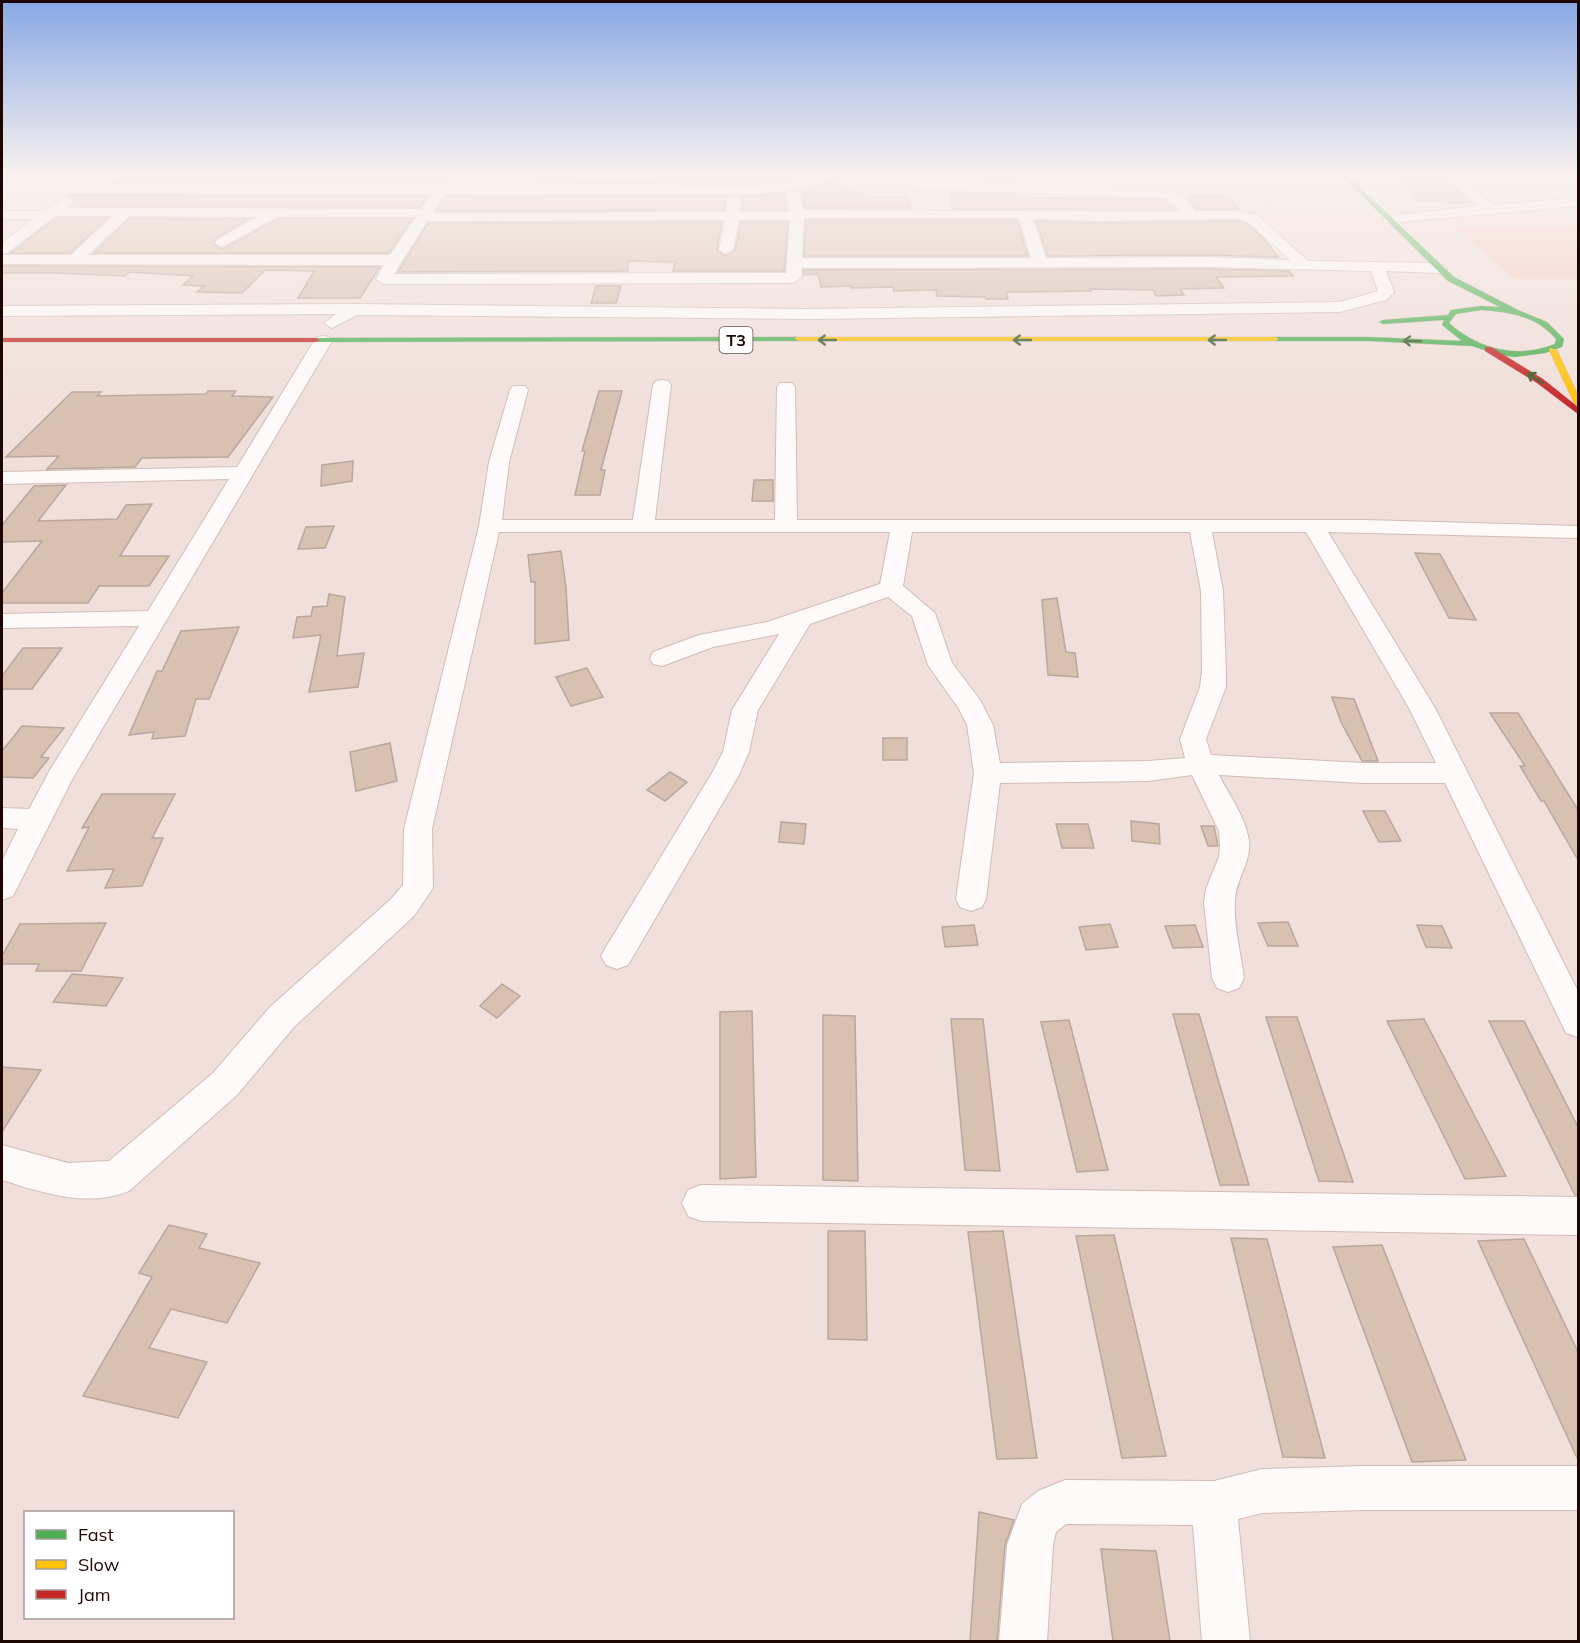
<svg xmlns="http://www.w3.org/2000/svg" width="1580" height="1643" font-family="Mulish,sans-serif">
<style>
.green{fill:#f6cdc0}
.building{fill:#d8c1b1;stroke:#b9a79d;stroke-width:1.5}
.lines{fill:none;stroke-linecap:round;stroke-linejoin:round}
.street-casing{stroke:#d2bdb6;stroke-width:2}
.fast-casing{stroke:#d2bdb6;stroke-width:1}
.slow-casing{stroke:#d2bdb6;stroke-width:1}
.jam-casing{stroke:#d2bdb6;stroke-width:1}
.street{fill:#fdfaf9;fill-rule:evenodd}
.fast{fill:#4caf50;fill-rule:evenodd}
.slow{fill:#ffc107;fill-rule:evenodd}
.jam{fill:#c62828;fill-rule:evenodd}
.oneway{stroke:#345a28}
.labels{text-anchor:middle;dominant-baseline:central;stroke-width:4.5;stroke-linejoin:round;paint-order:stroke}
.shield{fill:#fff;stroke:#61514d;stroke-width:1.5}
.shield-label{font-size:16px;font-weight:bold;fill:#1d0601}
</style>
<rect width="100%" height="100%" fill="#f0dfda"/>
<path class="green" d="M1453,227H1578V279H1515Z"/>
<g class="building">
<path d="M126,176H446L439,183H114Z"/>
<path d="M537,176H808L758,184L551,183Z"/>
<path d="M1401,176H1441L1472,203L1420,201Z"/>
<path d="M831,183L868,197H908L911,208H805L803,194L799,190Z"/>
<path d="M950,192L1018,195L1019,197L1164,200L1175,210L953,209Z"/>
<path d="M785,193L786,210H742L743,199L741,196Z"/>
<path d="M68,195L428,196L420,207L71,206L75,201Z"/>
<path d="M1191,195H1228L1239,209H1196L1187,198H1194Z"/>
<path d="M446,196L482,197L727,196L725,199L724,210L437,211Z"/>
<path d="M56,218H107L70,253H11Z"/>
<path d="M130,218L249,219L215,239L214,245L223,249L278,219H412L389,253H94Z"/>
<path d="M806,220H1017L1028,256H804Z"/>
<path d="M1036,221L1097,223L1238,221L1247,224L1263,238L1278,257L1206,255L1048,256Z"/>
<path d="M722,222L717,250L725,256L735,250L741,222H788L784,271H673L675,262L628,261V271L398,272L428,223Z"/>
<path d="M2,266L380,267L360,298H298L314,271L265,270L242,293L197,292L204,286L183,285L193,276L130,272L125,276L56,273H2Z"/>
<path d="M1206,269L1289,271L1293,276L1216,277L1224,288L1180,289L1184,295L1156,296L1153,290L1090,289L1091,291L1006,292L1008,299H986L985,297L937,296L936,290L894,291L893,287L851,288V286L821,287L818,274L804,275V270Z"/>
<path d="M596,286H621L616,303H591Z"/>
<path d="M208,391H236L232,396L273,397L228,457L142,458L135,467L47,469L59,456L6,457L72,392H101L97,396L206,394Z"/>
<path d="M599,391H622L601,470H605L600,495H575L585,451H582Z"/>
<path d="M353,461L352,481L321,486L322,465Z"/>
<path d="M754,480H773V501H752Z"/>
<path d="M66,485L38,521L117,519L126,505L152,504L120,556H169L149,586H99L88,603H2V593L42,541L2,542V525L34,486Z"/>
<path d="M334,526L325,548L298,549L306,527Z"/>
<path d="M561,551L566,588L569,640L535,644V582H531L528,555Z"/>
<path d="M1415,553L1440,554L1476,620L1449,618Z"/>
<path d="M329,594L345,597L337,656L364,653L358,687L309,692L321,635L293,638L297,617L311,616L313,607L327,606Z"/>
<path d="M1057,598L1066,652L1075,653L1078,677L1048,675L1042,600Z"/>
<path d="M239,627L209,699H196L185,736L152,739L154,732L129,735L157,671H162L181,631Z"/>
<path d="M23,648H62L32,689H2V676Z"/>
<path d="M587,668L603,697L571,706L556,677Z"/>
<path d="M1332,697L1354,699L1378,761H1362L1341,722Z"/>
<path d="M1490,713H1518L1578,810V860L1544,801H1541L1520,766H1525Z"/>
<path d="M22,726L64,728L41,757L49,758L33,778L2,777V751Z"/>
<rect x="883" y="738" width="24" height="22"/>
<path d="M390,743L397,781L356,791L350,752Z"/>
<path d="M670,772L687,782L665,801L647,790Z"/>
<path d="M102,794H175L152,838H163L142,886L105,888L114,869L67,871L89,827L82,828Z"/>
<path d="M1363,811H1385L1401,841L1379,842Z"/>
<path d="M1131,821L1159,824L1160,844L1132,841Z"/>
<path d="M781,822L806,824L804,844L779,842Z"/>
<path d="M1056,824H1088L1094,848H1062Z"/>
<path d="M1201,826H1214L1218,846H1208Z"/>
<path d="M1288,922L1298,946H1268L1258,923Z"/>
<path d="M106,923L81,971H36L39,964H2V956L20,924Z"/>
<path d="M1110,924L1118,947L1086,950L1079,927Z"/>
<path d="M974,925L978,945L945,947L942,927Z"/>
<path d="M1195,925L1203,947L1173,948L1165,926Z"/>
<path d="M1417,925L1442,926L1452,948L1426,947Z"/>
<path d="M72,974L123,978L106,1006L53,1002Z"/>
<path d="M502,984L520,996L497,1018L480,1006Z"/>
<path d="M752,1011L756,1177L720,1179V1012Z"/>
<path d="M1173,1014H1199L1249,1185H1220Z"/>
<path d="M823,1015L855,1016L858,1181L823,1180Z"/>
<path d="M1266,1017H1297L1353,1182L1319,1181Z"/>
<path d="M951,1019H983L1000,1171L965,1170Z"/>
<path d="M1424,1019L1506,1176L1465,1179L1387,1021Z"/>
<path d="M1069,1020L1108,1170L1077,1172L1041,1022Z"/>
<path d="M1489,1021H1524L1578,1127V1195H1575Z"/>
<path d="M2,1067L41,1070L2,1132Z"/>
<path d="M169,1225L207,1234L199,1248L260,1263L227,1323L171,1309L149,1348L207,1362L178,1418L83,1396L152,1277L139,1273Z"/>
<path d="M828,1231H865L867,1340L828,1339Z"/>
<path d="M1003,1231L1037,1458L997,1459L968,1232Z"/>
<path d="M1114,1235L1166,1456L1122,1458L1076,1236Z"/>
<path d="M1231,1238L1267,1239L1325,1458L1283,1457Z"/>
<path d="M1524,1239L1578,1352V1460L1478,1241Z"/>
<path d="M1382,1245L1466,1460L1412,1462L1333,1247Z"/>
<path d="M979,1512L1014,1520L1005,1545L997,1641H970Z"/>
<path d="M1101,1549L1156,1551L1170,1641H1113Z"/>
</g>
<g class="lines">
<g class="street-casing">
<g id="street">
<path d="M817,176H839L837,179L792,190L758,194H445L433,213L726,212L727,199L734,195L741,199L740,212H789L787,194L794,190L801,194L803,210L1180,212L1172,202L1165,198L921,189L905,186L888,176H905L921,181L1168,190L1182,196L1195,211H1239L1258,216L1308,261L1439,263L1447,268L1439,273L1386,271L1394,292L1386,300L1340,312L807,319L357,315L332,328L324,323L336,314L2,316V306L356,304L807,309L1340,302L1378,291L1371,271L1206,267L802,268L801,278L793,283L384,284L376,279L384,265L2,264V255H71L113,216H55L7,253L2,254V243L33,219H2V211H44L66,197L73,201L66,208L421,209L432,194L2,193V185L758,186L792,182ZM129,216L257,217L217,240L215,243L222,247L277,217H416L390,255H88ZM804,218H1019L1031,258H802ZM1033,219L1097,221L1238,219L1248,222L1290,260L1206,257L1046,258ZM725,220L719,250L726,254L733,250L739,220H790L786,273L394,274L427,221Z"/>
<path d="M1443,176H1457L1494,205L1578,198V206L1385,223L1383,220L1385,217L1390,216L1479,206Z"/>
<path d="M323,336L329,337L332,341L73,778L13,896L2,900V861L18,829L2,828V808L29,809L50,770L139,626L2,628V614L148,611L229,479L2,484V472L237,467L314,341L317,337Z"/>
<path d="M662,380L668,381L671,385L655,520H775L777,387L780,383H792L795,387L797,520H1364L1578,526V538L1328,532L1435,708L1578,991V1037L1566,1033L1445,783H1363L1219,775C1229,795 1247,819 1249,842C1251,863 1236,879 1235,900C1233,923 1241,954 1244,978L1239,988L1228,992L1217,988L1212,978L1204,902L1206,889L1219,857L1220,844L1219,831L1192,775L1148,781L1000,783L986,899L982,907L971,911L960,907L956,899L974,773L967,725L959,709L928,665L912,616L888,597L810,624L758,710L749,752L739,775L628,965L617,969L606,965L601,956L606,947L712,773L723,752L732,710L779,634L713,647L662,666L653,664L650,658L653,652L699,635L767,622L880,584L890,532H499L432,829L433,888L414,916L294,1027L237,1095L129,1191C86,1208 44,1193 2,1180V1145L68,1163L109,1161L213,1073L270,1007L392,898L403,885L404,829L479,526L489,462L510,390L513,386H525L528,390L509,462L502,520H633L653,385L656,381ZM912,532H1190L1201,591L1202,672L1200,687L1180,739L1185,758L1148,761L1000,763L993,725L980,700L952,663L935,613L903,586ZM1212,532H1306L1409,708L1436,763H1363L1211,755L1206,739L1226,687V672L1223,591Z"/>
<path d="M701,1185L1578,1197V1235L701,1221L688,1216L682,1203L688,1190Z"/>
<path d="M1364,1466H1578V1510H1364L1262,1513L1238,1519L1250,1642H1202L1193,1525L1066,1524L1056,1532L1053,1545L1047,1642H999L1007,1545L1022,1504L1038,1491L1065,1480L1214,1481L1262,1469Z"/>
</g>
</g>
<g class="fast-casing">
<g id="fast">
<path d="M1342,176H1348L1454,277L1518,310L1547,322L1564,339L1562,347L1545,353L1514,357L1496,354L1472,346L1369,341H1272L1271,339L1275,337H1369L1462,341L1442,325L1444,320L1383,324L1379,322L1383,320L1448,315L1451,310L1481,306L1500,307L1448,281ZM1481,310C1510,312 1536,316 1556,339L1555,344C1518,359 1479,350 1449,323L1456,314Z"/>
<path d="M799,337L803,339L802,341L316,342L312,340L316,338Z"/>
</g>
</g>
<g class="slow-casing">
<g id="slow">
<path d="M796,337H1275L1279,339L1275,341H799L795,339Z"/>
<path d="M1550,348L1557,350L1578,395V406L1574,403L1549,350Z"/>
</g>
</g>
<g class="jam-casing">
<g id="jam">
<path d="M2,338H316L320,340L316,342H2Z"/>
<path d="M1485,347H1491L1543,379L1578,407V414L1537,383L1485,351Z"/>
</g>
</g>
<use href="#street" class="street"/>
<use href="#fast" class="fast"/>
<use href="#slow" class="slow"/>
<use href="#jam" class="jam"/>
</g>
<defs><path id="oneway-shaft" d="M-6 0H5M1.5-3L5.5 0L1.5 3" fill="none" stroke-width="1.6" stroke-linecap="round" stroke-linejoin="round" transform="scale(1.5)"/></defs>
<g class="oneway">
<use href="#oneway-shaft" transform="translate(827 340) rotate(-180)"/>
<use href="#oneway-shaft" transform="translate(1022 340) rotate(-180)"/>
<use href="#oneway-shaft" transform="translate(1217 340) rotate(180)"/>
<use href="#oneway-shaft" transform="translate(1412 341) rotate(-178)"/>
<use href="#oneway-shaft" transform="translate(1535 378) rotate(-147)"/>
</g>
<linearGradient id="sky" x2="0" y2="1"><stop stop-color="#88a8e5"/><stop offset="0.43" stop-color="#f8f1ee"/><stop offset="1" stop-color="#f8f1ee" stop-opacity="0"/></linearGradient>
<rect width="1580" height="406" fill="url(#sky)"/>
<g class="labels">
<rect class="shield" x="719.5" y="327" width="33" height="26" rx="4.5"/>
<g class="shield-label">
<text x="736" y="340">T3</text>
</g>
</g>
<rect width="1580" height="1643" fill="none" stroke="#1d0601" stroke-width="6"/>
<rect x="24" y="1511" width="210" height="108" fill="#ffffff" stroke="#a59b99" stroke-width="1.5"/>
<rect x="36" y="1530" width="30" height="9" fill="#4caf50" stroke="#a59b99" stroke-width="1.5"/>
<text x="78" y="1541" font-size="18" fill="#1d0601">Fast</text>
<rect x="36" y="1560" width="30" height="9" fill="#ffc107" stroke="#a59b99" stroke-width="1.5"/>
<text x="78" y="1571" font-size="18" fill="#1d0601">Slow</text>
<rect x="36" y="1590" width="30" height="9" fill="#c62828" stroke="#a59b99" stroke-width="1.5"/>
<text x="78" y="1601" font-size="18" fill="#1d0601">Jam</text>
</svg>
